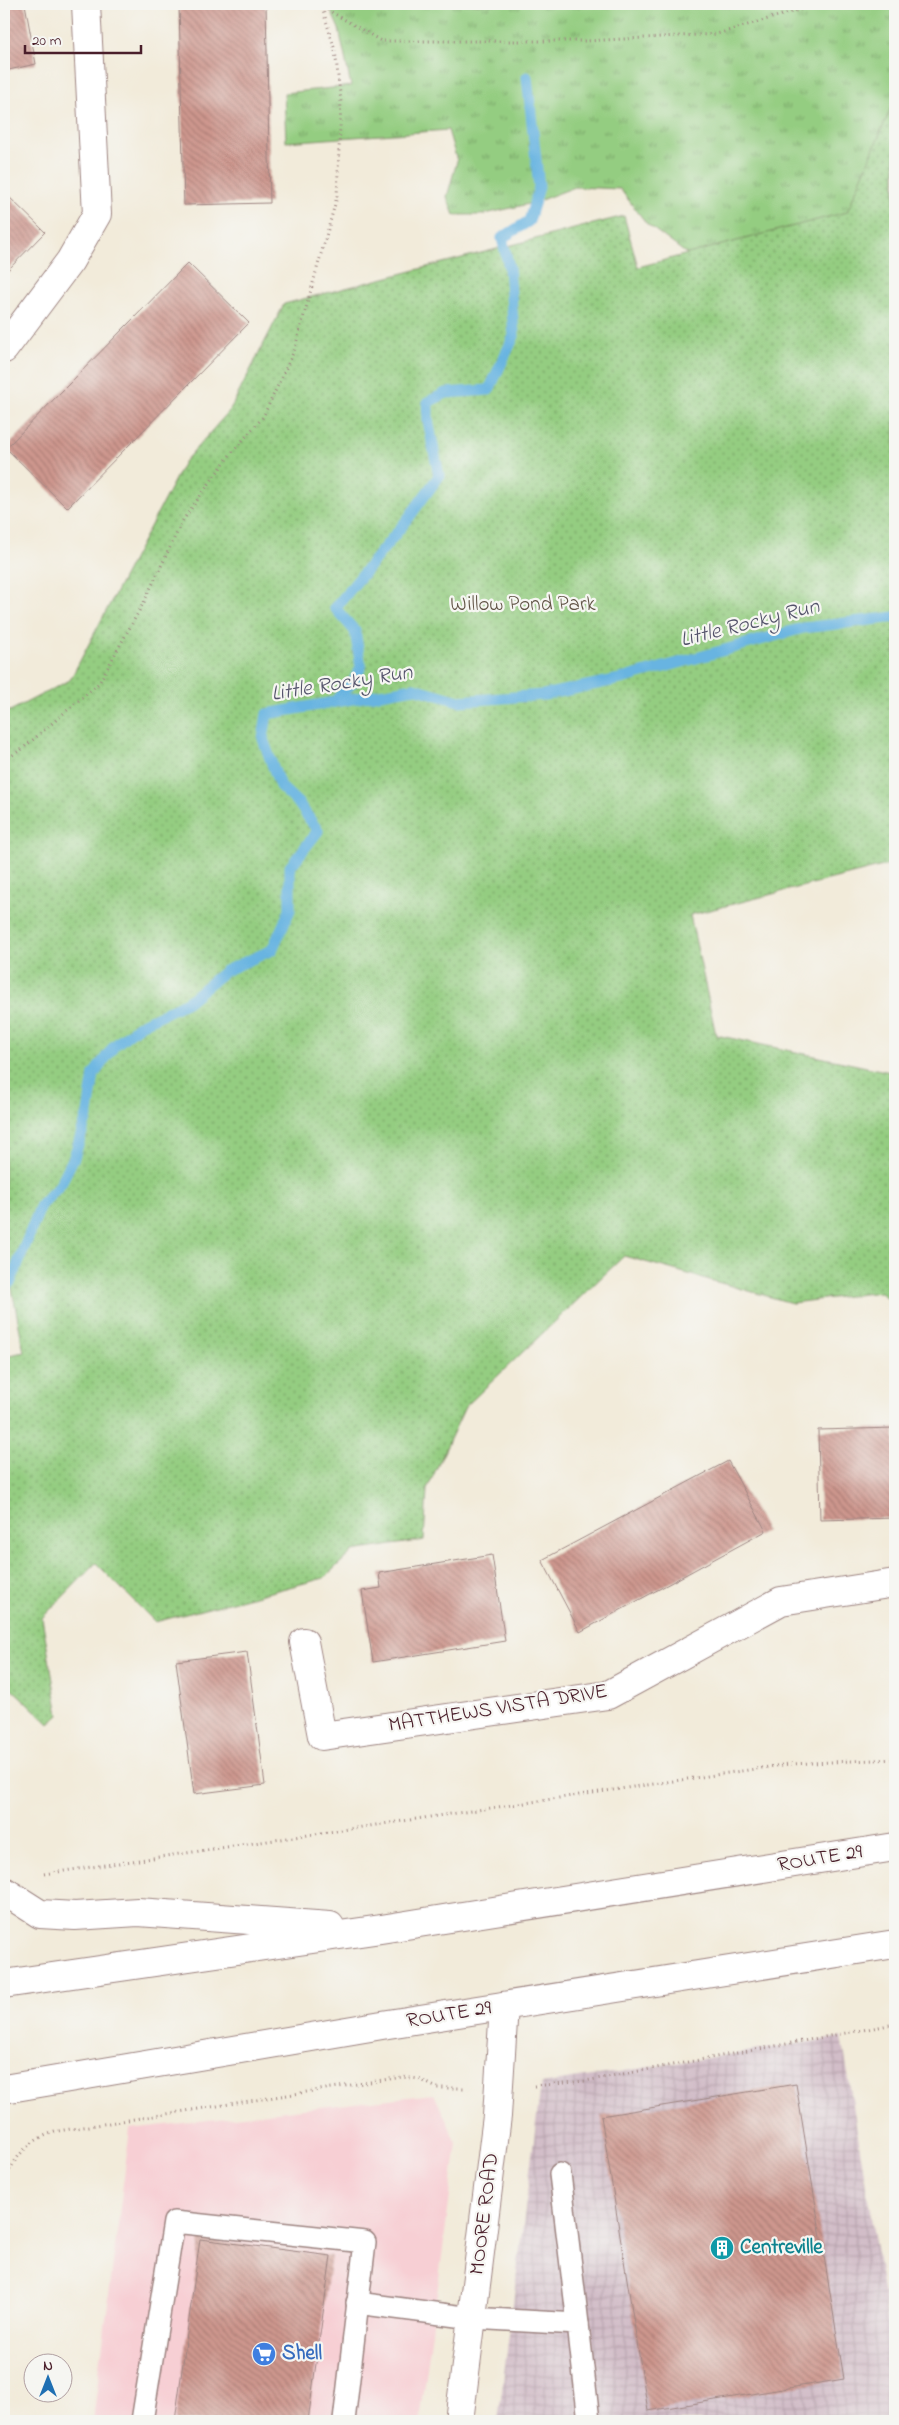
<svg xmlns="http://www.w3.org/2000/svg" width="899" height="2425" font-family="'Indie Flower',sans-serif">
<style>
.built{fill:#f7cfd4}
.industrial{fill:url(#industrial-grid)}
.grass{fill:url(#grass-tufts);stroke:#6f7656}
.park{fill:url(#park-dots);stroke:#6f7656}
.lines{fill:none;stroke-linecap:round;stroke-linejoin:round}
.stream{stroke:#67b4e1;stroke-width:11}
.building{fill:url(#building-back-hatch)}
.lane-casing{stroke:#9e8582;stroke-width:24}
.street-casing{stroke:#9e8582;stroke-width:30}
.primary-casing{stroke:#9e8582;stroke-width:30}
.path{stroke:#9e8582;stroke-width:3;stroke-dasharray:1 4;stroke-linecap:butt}
.lane{stroke:#fff;stroke-width:21}
.street{stroke:#fff;stroke-width:28}
.primary{stroke:#fff;stroke-width:28}
.labels{text-anchor:middle;dominant-baseline:central;stroke-width:4.5;stroke-linejoin:round;paint-order:stroke}
.park-label{font-size:21px;fill:#605345;stroke:#f6f6f2}
.street-label{font-size:21px;fill:#4a1f2b;stroke:#f6f6f2}
.culture-label{font-size:21px;font-weight:bold;fill:#0d838f;stroke:#f6f6f2;text-anchor:start}
.shop-label{font-size:21px;font-weight:bold;fill:#366cbe;stroke:#f6f6f2;text-anchor:start}
.water-label{font-size:22px;font-style:italic;fill:#54536b;stroke:#f6f6f2}
</style>
<defs>
<pattern id="industrial-grid" width="8" height="8" patternUnits="userSpaceOnUse" patternTransform="scale(1.25)"><rect width="8" height="8" fill="#d2bdc8"/><path d="M0 4h8M4 0v8" fill="none" stroke="#b6a2ac"/></pattern>
<pattern id="grass-tufts" width="24" height="20" patternUnits="userSpaceOnUse" patternTransform="scale(1.25)"><rect width="24" height="20" fill="#94cd81"/><path d="M3 7l-1-3M5 7V3M7 7l1-3M15 17l-1-3M17 17v-4M19 17l1-3" fill="none" stroke="#7ba66a"/></pattern>
<pattern id="park-dots" width="8" height="8" patternUnits="userSpaceOnUse" patternTransform="scale(1.25)"><rect width="8" height="8" fill="#94cd81"/><path d="M2 2h.1M6 6h.1" fill="none" stroke="#7ba66a" stroke-width="1.8" stroke-linecap="round"/></pattern>
<pattern id="building-back-hatch" width="6" height="6" patternUnits="userSpaceOnUse" patternTransform="scale(1.25)"><rect width="6" height="6" fill="#ce978e"/><path d="M-1 5l2 2M0 0l6 6M5-1l2 2" fill="none" stroke="#a97b74"/></pattern>
</defs>
<rect width="100%" height="100%" fill="#f6f6f2"/>
<filter id="ink" filterUnits="userSpaceOnUse"><feTurbulence type="fractalNoise" baseFrequency=".02" numOctaves="2"/><feDisplacementMap in="SourceGraphic" scale="10" xChannelSelector="R" yChannelSelector="G"/><feConvolveMatrix kernelMatrix="1 2 1 2 8 2 1 2 1" color-interpolation-filters="sRGB"/></filter>
<filter id="wash" filterUnits="userSpaceOnUse"><feTurbulence type="fractalNoise" baseFrequency=".0096" numOctaves="4" result="noise"/><feDisplacementMap in="SourceGraphic" scale="20" xChannelSelector="R" yChannelSelector="G"/><feGaussianBlur stdDeviation="1.12" result="paint"/><feColorMatrix in="noise" values="0 0 0 0 0 0 0 0 0 0 0 0 0 0 0 0 0 1.4 0 .05"/><feComposite in="paint" operator="in"/></filter>
<g filter="url(#wash)">
<rect width="100%" height="100%" fill="#f2ebda"/>
<path class="built" d="M434,2094L457,2143L420,2421H93L130,2129Z"/>
<path class="industrial" d="M842,2037L895,2366V2421H498L541,2084Z"/>
<path class="grass" d="M328,4H895V219L708,270L647,224L620,189L575,187L533,203L481,215H454L447,197L457,161L448,130L286,142L284,93L351,86L339,29Z"/>
<path class="park" d="M895,98V863L690,915L716,1035L895,1073V1305L880,1292L792,1303L624,1256L465,1407L427,1489L424,1540L353,1551L324,1578L155,1622L96,1563L42,1618L59,1715L49,1724L4,1681V1356L24,1352L4,1247V714L70,680L184,462L230,410L284,304L624,216L638,267L847,212Z"/>
<g class="lines">
<g class="stream">
<path d="M335,701L353,682L361,667L355,631L335,608L407,520L439,476L428,420V402L446,393L489,390L514,336L509,267L502,238L529,221L539,187L527,77"/>
<path d="M4,1288L11,1281L41,1205L60,1185L74,1157L88,1113L94,1074L114,1046L140,1025L187,1002L225,971L272,950L290,910V867L318,831L299,804L280,786L263,739L267,714L414,688L459,701L544,695L625,678L803,628L895,617"/>
</g>
</g>
<g id="blocks">
<g class="building">
<path d="M4,4H25L36,64L4,71Z"/>
<path d="M179,4H266L270,203L184,205Z"/>
<path d="M4,192L45,232L4,274Z"/>
<path d="M188,263L249,323L67,508L6,448Z"/>
<path d="M895,1428V1518L820,1520L818,1430Z"/>
<path d="M728,1461L766,1531L580,1632L542,1560Z"/>
<path d="M492,1555L505,1641L373,1662L362,1591L381,1588L379,1573Z"/>
<path d="M247,1652L265,1785L194,1794L176,1661Z"/>
<path d="M796,2084L844,2379L648,2411L601,2116Z"/>
<path d="M200,2239L331,2256L308,2421H175Z"/>
</g>
</g>
</g>
<g filter="url(#ink)">
<use href="#blocks" fill-opacity="0" stroke="#9e8582" stroke-width="1"/>
<g class="lines">
<g class="lane-casing">
<g id="lane">
<path d="M560,2174L578,2324"/>
<path d="M357,2303L472,2318L578,2324L589,2421"/>
<path d="M142,2421L174,2222L365,2242L344,2421"/>
</g>
</g>
<g class="street-casing">
<g id="street">
<path d="M4,349L70,261L97,214L86,4"/>
<path d="M304,1642L322,1736L608,1695L781,1601L895,1583"/>
<path d="M459,2421L497,2116L504,2006"/>
</g>
</g>
<g class="primary-casing">
<g id="primary">
<path d="M4,1891L40,1914L75,1916L138,1912L330,1926"/>
<path d="M4,1984L381,1929L895,1847"/>
<path d="M4,2089L382,2025L895,1944"/>
</g>
</g>
<g class="path">
<path d="M323,7L381,41H587L717,34L819,4"/>
<path d="M4,760L21,750L99,683L144,602L183,520L229,456L263,417L294,351L337,197L341,102L335,50L321,4"/>
<path d="M44,1874L789,1764L895,1759"/>
<path d="M534,2086L585,2081L895,2024"/>
<path d="M4,2184C14,2156 29,2139 58,2131L402,2077L419,2079L437,2088H465"/>
</g>
<use href="#lane" class="lane"/>
<use href="#street" class="street"/>
<use href="#primary" class="primary"/>
</g>
</g>
<defs>
<g id="building-disc" transform="scale(1.25)"><circle r="9.5" fill="#0f9aa8" stroke="#f6f6f2"/><path d="M-4-6H4V6H1V3H-1V6H-4ZM-2.5-4.3h1.7v1.8h-1.7ZM.8-4.3h1.7v1.8H.8ZM-2.5-1h1.7V.8h-1.7ZM.8-1h1.7V.8H.8Z" fill="#fff"/></g>
<g id="supermarket-disc" transform="scale(1.25)"><circle r="9.5" fill="#3f7fe0" stroke="#f6f6f2"/><path d="M-6-5.5h2.5l.6 2H6L4.5 2H-2.5L-4.4-4H-6ZM-1.5 3.2a1.3 1.3 0 1 0 .1 0ZM3 3.2a1.3 1.3 0 1 0 .1 0Z" fill="#fff"/></g>
</defs>
<g fill-rule="evenodd">
<use href="#building-disc" x="722" y="2248"/>
<use href="#supermarket-disc" x="264" y="2354"/>
</g>
<g class="labels">
<g class="park-label">
<text x="523" y="605">Willow Pond Park</text>
</g>
<g class="street-label">
<text transform="translate(498 1709) rotate(-9)">MATTHEWS VISTA DRIVE</text>
<text transform="translate(820 1859) rotate(-9)">ROUTE 29</text>
<text transform="translate(449 2015) rotate(-9)">ROUTE 29</text>
<text transform="translate(485 2214) rotate(-83)">MOORE ROAD</text>
</g>
<g class="culture-label">
<text x="740" y="2248">Centreville</text>
</g>
<g class="shop-label">
<text x="282" y="2354">Shell</text>
</g>
<g class="water-label">
<text transform="translate(750 624) rotate(-14)">Little Rocky Run</text>
<text transform="translate(342 684) rotate(-9)">Little Rocky Run</text>
</g>
</g>
<rect width="899" height="2425" fill="none" stroke="#f6f6f2" stroke-width="20"/>
<g transform="translate(48 2378)"><circle r="24" fill="#f6f6f2" stroke="#b1a0a2"/>
<path d="M0-4L9 19L0 12L-9 19Z" fill="#1f6fb2"/>
<text y="-8" font-size="14" font-weight="bold" text-anchor="middle" fill="#4a1f2b">N</text>
</g>
<path d="M25 45v8h116v-8" fill="none" stroke="#4a1f2b" stroke-width="2.5"/>
<text x="32" y="45" font-size="15" fill="#4a1f2b" stroke="#f6f6f2" stroke-width="4" paint-order="stroke">20 m</text>
</svg>
